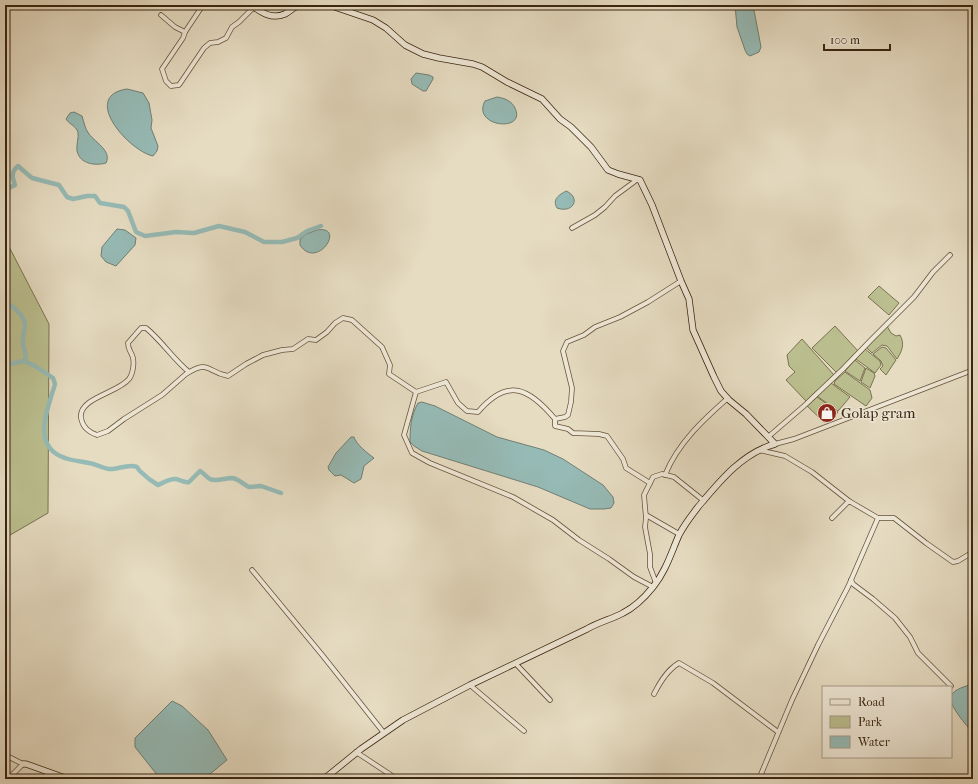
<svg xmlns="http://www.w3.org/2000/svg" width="978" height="784" font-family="'IM FELL French Canon',serif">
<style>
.green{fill:#bbbf8f;stroke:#7a7250}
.water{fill:#96bbb6;stroke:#717f74}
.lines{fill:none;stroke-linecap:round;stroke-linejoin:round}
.canal{stroke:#96bbb6;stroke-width:4.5}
.street-casing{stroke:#64533c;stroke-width:5.5}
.secondary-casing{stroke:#392510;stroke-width:7}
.street{stroke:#efe8d7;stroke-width:4}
.secondary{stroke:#efe8d7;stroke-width:5.5}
.labels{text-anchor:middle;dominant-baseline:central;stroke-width:3;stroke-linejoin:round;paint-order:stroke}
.poi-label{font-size:15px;fill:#392510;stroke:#efe8d7;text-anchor:start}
</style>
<rect width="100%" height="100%" fill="#e6dcc2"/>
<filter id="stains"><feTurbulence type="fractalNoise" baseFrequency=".005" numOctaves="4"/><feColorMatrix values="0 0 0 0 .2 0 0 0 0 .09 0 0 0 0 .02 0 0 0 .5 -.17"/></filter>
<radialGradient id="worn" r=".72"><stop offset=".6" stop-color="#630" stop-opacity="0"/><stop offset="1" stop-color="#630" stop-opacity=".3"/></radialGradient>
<g class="green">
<path d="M5,239L49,324L48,513L5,538Z"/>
<path d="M879,286L899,303L889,315L868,297Z"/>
<path d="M835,326L858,351L837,373L812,348Z"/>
<path d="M887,326L891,333L896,336L900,335C905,344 902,351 897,359L887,346L882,345L872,353L866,347Z"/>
<path d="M802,339L834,375L806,401L786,380L795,372L789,366L787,355Z"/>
<path d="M882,347L886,348L896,360L886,375L880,369L883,366L881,361L873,354Z"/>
<path d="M865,349L880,361L881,365L875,373L856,359Z"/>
<path d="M855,360L865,368L860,381L845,371Z"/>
<path d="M866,368L874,373L875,376L870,388L861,382Z"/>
<path d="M845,372L870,390L872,398L866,406L834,384L835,381Z"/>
<path d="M831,383L850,397L838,411L817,396Z"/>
<path d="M817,397L838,412L834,417L824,422L807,406Z"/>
</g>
<g class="water">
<path d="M735,5H753L761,47L759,52L750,56L747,54L745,50L737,27Z"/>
<path d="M416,73L429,75L433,77V79L426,91H423L412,84L411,79Z"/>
<path d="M127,89L143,93L149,103L152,120L151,128L158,146L157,151L153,156C129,151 80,96 127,89Z"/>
<path d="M497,97C504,98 512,101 515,108C527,133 471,127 485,101Z"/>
<path d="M74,112L82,116C84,122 85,129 89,134C96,143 112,151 106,163C95,166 80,164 77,151C76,145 79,138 78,132C76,126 69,124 66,119L70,113Z"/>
<path d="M566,191C581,197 574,214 557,208C552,199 559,195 566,191Z"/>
<path d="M117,229L125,230L136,238L135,245L116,266L106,262L101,256L102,247Z"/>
<path d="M317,230C347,225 317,271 300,245V239L306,234Z"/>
<path d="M422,402L435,406L497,437L544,450L563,459L603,485L613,497L614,503L611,508L604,509H590L538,487L422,451L414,446L410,442C410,428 411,415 418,403Z"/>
<path d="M351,437H354C356,444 367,453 374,458L364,466L361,479L354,483L341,475L335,476L329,470L328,467L336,453Z"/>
<path d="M973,684V733C967,726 948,705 951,696C954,689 966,686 973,684Z"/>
<path d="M172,701L182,706L208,730L227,760L204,779H162L158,776L135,747V738Z"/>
</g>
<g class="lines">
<g class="canal">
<path d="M5,190L15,185C12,177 11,172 18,166L32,178L59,185L67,197L73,199L87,196H95L100,203L124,207L128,211L136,232L145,236L176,232L194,233L219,226L245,232L264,242H282L297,238L307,231L321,226"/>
<path d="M5,302C12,305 25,316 25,325C25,331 22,337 23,344C24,350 28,356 24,362"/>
<path d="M5,365L24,361L35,366L53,378L55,384C48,409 30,446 65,458C73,461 81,461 89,463C96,464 102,468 109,469C117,470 129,463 137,467C138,468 139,471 141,472C146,477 151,481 158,485C164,483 169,478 176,479C181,480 184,483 189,482L200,471C204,473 206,477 210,479C216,482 225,478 232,478C239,479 243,484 249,487L261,486L281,493"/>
</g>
<g class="street-casing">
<g id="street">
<path d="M161,15L175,27L185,32L203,5"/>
<path d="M185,32L183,38L162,69L166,81L171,86L179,85L204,48L210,43L218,42L226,38L232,27L239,22L254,7"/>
<path d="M572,228L595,215L605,207L615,196L638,179"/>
<path d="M189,372C173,359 162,341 146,328H141L128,343C128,349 130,350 132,355C135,361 133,374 129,379C118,393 78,398 81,418C83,428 89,432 97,435L108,431L124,419L162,395L186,374C210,359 206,372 228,376L246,364L263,355L282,350L293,349L308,339L316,340L327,332L335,323L343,318L352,320L382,347L390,365L389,374L416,392L404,435L412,453L430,463L513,497L553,520L579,540L609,559L634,577L653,587"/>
<path d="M416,392L446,382L458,403L467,411L478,412C508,377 529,388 555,419L565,417L568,415L571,402L572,388L563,351L567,342L584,335L595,327L620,317L648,302L681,281"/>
<path d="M555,419V426L568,429L573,433L599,434L607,436L623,459L626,468L650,483"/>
<path d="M768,437L804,406L843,369L871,340L914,297L933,272L950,255"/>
<path d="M775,444L794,439L973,370"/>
<path d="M759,450L785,456L812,472L849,501"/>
<path d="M665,475C678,443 703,420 728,398"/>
<path d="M646,515L679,534"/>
<path d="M878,518H894L926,543L953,562L958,561L973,552"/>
<path d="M252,570L323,656L384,733"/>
<path d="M851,580L853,584L873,599L895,618L910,637L918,653L951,686"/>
<path d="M656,583L650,567V554L645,527L646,518L644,495L653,477L662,474L674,477L704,501"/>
<path d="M516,664L550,700"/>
<path d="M470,685L524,731"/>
<path d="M654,694C660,682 667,670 679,663L713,683L778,732"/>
<path d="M356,752L397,779"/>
<path d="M5,755L23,764L8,779"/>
<path d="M759,779L792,700L818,645L848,587L878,518L849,501L832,518"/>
</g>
</g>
<g class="secondary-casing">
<g id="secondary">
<path d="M251,5C261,12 271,20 285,14C289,12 294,7 299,5"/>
<path d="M23,764H26L68,779"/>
<path d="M324,779L361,749L403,720L470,685L587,629C599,622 612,619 623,613C635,607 645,597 653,587C666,571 671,553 679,535C684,525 691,516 698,507C719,482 742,453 775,444L746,414L729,400L721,391L714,377L693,330L689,299L681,281L652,205L640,180L618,174L608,170L591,147L571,127L560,119L542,99L507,82L482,67L473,64L439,58L423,54L405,45L386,28L373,20L329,5"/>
</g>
</g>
<use href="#street" class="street"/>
<use href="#secondary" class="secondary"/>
</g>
<defs>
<g id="shop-disc" transform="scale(1)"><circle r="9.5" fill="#8f2418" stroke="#efe8d7"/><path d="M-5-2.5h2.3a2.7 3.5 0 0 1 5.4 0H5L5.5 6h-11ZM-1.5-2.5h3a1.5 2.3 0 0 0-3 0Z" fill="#fff"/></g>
</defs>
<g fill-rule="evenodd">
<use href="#shop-disc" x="827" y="413"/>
</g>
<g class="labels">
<g class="poi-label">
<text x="841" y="413">Golap gram</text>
</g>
</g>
<rect width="978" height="784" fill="none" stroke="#e6dcc2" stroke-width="20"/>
<rect x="6" y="6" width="966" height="772" fill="none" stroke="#392510" stroke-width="2"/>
<rect x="10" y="10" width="958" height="764" fill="none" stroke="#392510"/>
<rect x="822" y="686" width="130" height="72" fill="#efe8d7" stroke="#a69a87"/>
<rect x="830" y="699" width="20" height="6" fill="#efe8d7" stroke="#a69a87"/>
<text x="858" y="706" font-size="12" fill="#392510">Road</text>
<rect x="830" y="716" width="20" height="12" fill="#bbbf8f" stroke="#a69a87"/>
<text x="858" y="726" font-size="12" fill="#392510">Park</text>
<rect x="830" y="736" width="20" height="12" fill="#96bbb6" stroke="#a69a87"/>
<text x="858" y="746" font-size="12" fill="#392510">Water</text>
<path d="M824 44v6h66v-6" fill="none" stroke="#392510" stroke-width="2"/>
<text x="830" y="44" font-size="12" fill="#392510" stroke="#efe8d7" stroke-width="3" paint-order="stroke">100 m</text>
<rect width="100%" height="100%" filter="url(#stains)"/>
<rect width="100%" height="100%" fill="url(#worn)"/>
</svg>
